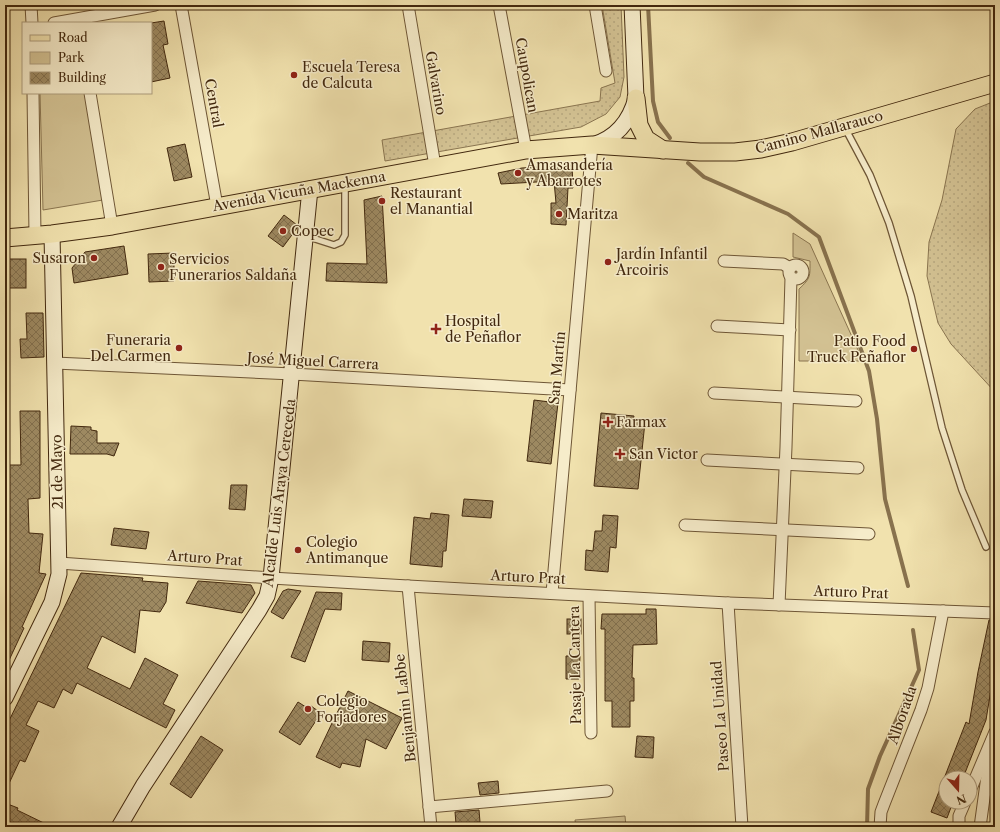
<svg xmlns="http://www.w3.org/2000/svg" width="1000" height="832" font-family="'Libre Caslon Text',serif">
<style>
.grass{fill:url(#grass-dots);stroke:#8a7550}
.park{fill:#d3c293;stroke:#8a7550}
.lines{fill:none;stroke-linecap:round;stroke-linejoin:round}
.stream{stroke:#88724e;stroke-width:4}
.building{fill:url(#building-cross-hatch);stroke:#42280e}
.lane-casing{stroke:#6e5636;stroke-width:8}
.street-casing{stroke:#6e5636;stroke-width:13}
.secondary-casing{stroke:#42280e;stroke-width:17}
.primary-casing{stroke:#42280e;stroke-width:19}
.lane{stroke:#f6ecca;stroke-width:5.5}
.street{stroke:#f6ecca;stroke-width:11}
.secondary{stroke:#f6ecca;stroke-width:15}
.primary{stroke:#f1e2ae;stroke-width:17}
.poi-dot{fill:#8f2418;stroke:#f6ecca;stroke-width:1.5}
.labels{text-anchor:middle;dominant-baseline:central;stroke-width:3;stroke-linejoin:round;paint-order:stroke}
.poi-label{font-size:14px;fill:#42280e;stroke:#f6ecca;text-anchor:start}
.street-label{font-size:14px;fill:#42280e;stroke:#f6ecca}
</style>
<defs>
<pattern id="grass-dots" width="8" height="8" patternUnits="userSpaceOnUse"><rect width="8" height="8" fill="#d3c293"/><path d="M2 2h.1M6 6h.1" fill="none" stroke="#b6a77e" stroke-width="1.8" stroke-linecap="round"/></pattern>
<pattern id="building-cross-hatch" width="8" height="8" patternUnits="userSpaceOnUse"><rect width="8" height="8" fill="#9d8961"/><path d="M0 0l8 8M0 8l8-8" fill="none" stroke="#82704e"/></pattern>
</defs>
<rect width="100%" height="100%" fill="#f1e2ae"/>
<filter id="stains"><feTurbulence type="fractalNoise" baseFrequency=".005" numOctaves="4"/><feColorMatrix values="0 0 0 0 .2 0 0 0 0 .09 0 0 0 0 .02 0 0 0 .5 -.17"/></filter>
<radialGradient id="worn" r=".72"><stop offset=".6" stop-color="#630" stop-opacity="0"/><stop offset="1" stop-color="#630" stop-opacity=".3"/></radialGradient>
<g class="grass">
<path d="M602,5H621L624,77L620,97L606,114L581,127L385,161L382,140L600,101L601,88L615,83Z"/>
<path d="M995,101V392L951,344L938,323L927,276L929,242L942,200L956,129L975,109Z"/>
</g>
<g class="park">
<path d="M40,93H85L103,200L43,210Z"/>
<path d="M793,233L810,244L863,361H799V289C811,278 810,276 810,261L793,257Z"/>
<path d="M625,816L626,827H576L575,820Z"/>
</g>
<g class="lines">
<g class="stream">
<path d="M648,5L653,101L658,122L670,138"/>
<path d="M688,163L704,177L788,214L819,237L869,371L877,419L885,499L908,586"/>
<path d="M867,827L868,789L880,756L919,670L913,630"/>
</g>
</g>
<g class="building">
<path d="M164,21L168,44L163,45L170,78L151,82V23Z"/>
<path d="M185,144L192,177L174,181L167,148Z"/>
<path d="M572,165L573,188H568L566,225L551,224V203H556L554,181L501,184L498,173L522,168Z"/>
<path d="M382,196L387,283L326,281L327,263L367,264L364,200Z"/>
<path d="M284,215L297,225V228L283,247L268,236Z"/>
<path d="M124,246L128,274L74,283L72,268L85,252Z"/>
<path d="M174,253V281L149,282L148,254Z"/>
<rect x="6" y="259" width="20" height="29"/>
<path d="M26,313H43L44,357L21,358L20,339H27Z"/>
<path d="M534,400L558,403L551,464L527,461Z"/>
<path d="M20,411H40V498L28,499L29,533L43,534L39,573L46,574L22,627L24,628L5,669V465H21Z"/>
<path d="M601,413L634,416L633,421L645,422L638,489L594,486Z"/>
<path d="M71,426L91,427V430L97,431V443H119L114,456L107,454H70Z"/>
<path d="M231,485H247L245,510L229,509Z"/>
<path d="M464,499L493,501L491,518L462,516Z"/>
<path d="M431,513L449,515L446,551H443L442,567L410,564L414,517L430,519Z"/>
<path d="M603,515L618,516L616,548L610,547L608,572L585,570L586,550L593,551L595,531H602Z"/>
<path d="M114,528L149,532L146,549L111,545Z"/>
<path d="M81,573L143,578L142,581L168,583L166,602L160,612L140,610L135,653L102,636L87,668L130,689L145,658L178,675L163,704L175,710L166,728L77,683L72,694L63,689L54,708L38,701L26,725L39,731L25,762L20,760L5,792V729Z"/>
<path d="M198,581L251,585L255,593L242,613L186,603Z"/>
<path d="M288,589L301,591L283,619L271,612L283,591Z"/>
<path d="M316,592L342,593L341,610L325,609L305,662L291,657Z"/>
<path d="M646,609H656L657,644L633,645L632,678H634V701H630V727H612V701H605V629H601L602,614H646Z"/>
<rect x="567" y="619" width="14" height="15"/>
<path d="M989,620H995V665L986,720L963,778H946V802H953L947,818L931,812L966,722L969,724L978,672Z"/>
<path d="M363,641L390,643L389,662L362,660Z"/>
<path d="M566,656H580L579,679H566Z"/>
<path d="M348,691L402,718L386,749L366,739L360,767L342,763L340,768L316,757L333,721Z"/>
<path d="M298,702L309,709L311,706L321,713L300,745L279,732Z"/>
<path d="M201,736L223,750L191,798L170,784Z"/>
<path d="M637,736L654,737L653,758L635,757Z"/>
<path d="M498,781L499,793L480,795L478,783Z"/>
<path d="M5,803L18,808L17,810L52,827H5Z"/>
<path d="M479,810L480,822L456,824L455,812Z"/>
</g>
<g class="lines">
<g class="lane-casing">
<g id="lane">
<path d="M845,128L870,175L889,223L911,296L942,428L962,490L986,547"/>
<path d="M306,236L334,245L341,242L345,235V185"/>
</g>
</g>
<g class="street-casing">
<g id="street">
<path d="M31,5L32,23"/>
<path d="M181,5L217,206"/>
<path d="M408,5L435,166"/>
<path d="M499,5L526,150"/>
<path d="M595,5L606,71"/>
<path d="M54,23L155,5"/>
<path d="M33,93L35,235"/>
<path d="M90,93L112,226"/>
<path d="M724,261L783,264L790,268"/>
<circle cx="796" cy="272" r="7"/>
<path d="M717,326L790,330"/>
<path d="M55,363L292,374L570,390"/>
<path d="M714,393L856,401"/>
<path d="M707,460L858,468"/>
<path d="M685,525L869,534"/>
<path d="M59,563L271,578L408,586L728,603L995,613"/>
<path d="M408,586L431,827"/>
<path d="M552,593L592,145"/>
<path d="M589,596L591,733"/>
<path d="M728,603L742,827"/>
<path d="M779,605L786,447L791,278"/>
<path d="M970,791L995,732"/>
<path d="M429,807L607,791"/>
<path d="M880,827L881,812L884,804L921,710L928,688L943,611"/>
<path d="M959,827V816L965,802"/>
<path d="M980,827L992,740"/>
</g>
</g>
<g class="secondary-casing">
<g id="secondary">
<path d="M593,145C616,138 630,121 636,98L632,5"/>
<path d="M5,698L52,602L59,574L52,234"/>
<path d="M119,827L143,786L259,610L267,596L271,578L310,189"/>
</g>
</g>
<g class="primary-casing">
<g id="primary">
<path d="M636,98L639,125L646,139L663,150"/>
<path d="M5,238L52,234L112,226L526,150L592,145L700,152H735L761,149L792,142L995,83"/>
</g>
</g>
<use href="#lane" class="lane"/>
<use href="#street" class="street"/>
<use href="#secondary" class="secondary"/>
<use href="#primary" class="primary"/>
</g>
<g class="poi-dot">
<circle cx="294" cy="75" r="4"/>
<circle cx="518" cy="173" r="4"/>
<circle cx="382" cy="201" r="4"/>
<circle cx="559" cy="214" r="4"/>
<circle cx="283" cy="231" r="4"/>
<circle cx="94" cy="258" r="4"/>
<circle cx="608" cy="262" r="4"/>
<circle cx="161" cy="267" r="4"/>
<path d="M434 323h4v4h4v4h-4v4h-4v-4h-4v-4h4z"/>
<circle cx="179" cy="348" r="4"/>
<circle cx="914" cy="349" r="4"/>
<path d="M606 416h4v4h4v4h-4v4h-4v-4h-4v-4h4z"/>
<path d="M618 448h4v4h4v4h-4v4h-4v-4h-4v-4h4z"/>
<circle cx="298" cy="550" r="4"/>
<circle cx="308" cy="709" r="4"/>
</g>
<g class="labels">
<g class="poi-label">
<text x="302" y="67">Escuela Teresa<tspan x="302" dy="16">de Calcuta</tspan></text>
<text x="526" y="165">Amasandería<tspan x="526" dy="16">y Abarrotes</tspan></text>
<text x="390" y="193">Restaurant<tspan x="390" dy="16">el Manantial</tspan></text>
<text x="567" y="214">Maritza</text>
<text x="291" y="231">Copec</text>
<text x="616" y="254">Jardín Infantil<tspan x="616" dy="16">Arcoiris</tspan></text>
<text x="86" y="258" text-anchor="end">Susaron</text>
<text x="169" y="259">Servicios<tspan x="169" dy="16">Funerarios Saldaña</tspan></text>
<text x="445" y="321">Hospital<tspan x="445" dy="16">de Peñaflor</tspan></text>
<text x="171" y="340" text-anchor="end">Funeraria<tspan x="171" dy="16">Del Carmen</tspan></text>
<text x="906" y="341" text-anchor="end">Patio Food<tspan x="906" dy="16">Truck Peñaflor</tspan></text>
<text x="616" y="422">Farmax</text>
<text x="629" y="454">San Victor</text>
<text x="306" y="542">Colegio<tspan x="306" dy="16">Antimanque</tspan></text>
<text x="316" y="701">Colegio<tspan x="316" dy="16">Forjadores</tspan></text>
</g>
<g class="street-label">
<text transform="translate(527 75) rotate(80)">Caupolican</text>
<text transform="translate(436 83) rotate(80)">Galvarino</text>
<text transform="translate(214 103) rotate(80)">Central</text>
<text transform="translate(819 132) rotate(-15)">Camino Mallarauco</text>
<text transform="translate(299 191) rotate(-10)">Avenida Vicuña Mackenna</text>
<text transform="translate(313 361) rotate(3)">José Miguel Carrera</text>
<text transform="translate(557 368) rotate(-85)">San Martín</text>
<text transform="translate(57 472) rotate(-91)">21 de Mayo</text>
<text transform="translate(279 493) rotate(-83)">Alcalde Luis Araya Cereceda</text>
<text transform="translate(205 558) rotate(4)">Arturo Prat</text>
<text transform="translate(528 577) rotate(3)">Arturo Prat</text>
<text transform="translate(851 592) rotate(2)">Arturo Prat</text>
<text transform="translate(575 665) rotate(-91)">Pasaje La Cantera</text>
<text transform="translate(405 708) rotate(-96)">Benjamin Labbe</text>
<text transform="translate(902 715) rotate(-71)">Alborada</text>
<text transform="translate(720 716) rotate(-94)">Paseo La Unidad</text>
</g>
</g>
<rect width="1000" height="832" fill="none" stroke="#f1e2ae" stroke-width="20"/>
<rect x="6" y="6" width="988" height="820" fill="none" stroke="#42280e" stroke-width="2"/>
<rect x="10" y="10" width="980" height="812" fill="none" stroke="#42280e"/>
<rect x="22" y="22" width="130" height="72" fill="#f6ecca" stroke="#ae9e7f"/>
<rect x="30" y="35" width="20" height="6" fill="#f1e2ae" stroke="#ae9e7f"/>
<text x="58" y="42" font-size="12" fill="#42280e">Road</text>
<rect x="30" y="52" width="20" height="12" fill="#d3c293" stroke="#ae9e7f"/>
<text x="58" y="62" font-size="12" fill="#42280e">Park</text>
<rect x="30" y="72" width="20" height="12" fill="url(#building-cross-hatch)" stroke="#ae9e7f"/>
<text x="58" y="82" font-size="12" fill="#42280e">Building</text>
<g transform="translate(958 790) rotate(160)"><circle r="19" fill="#f6ecca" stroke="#ae9e7f"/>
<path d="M0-3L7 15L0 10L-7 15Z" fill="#8f2418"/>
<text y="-6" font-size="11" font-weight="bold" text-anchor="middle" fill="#42280e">N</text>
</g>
<rect width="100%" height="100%" filter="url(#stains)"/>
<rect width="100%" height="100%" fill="url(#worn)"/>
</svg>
